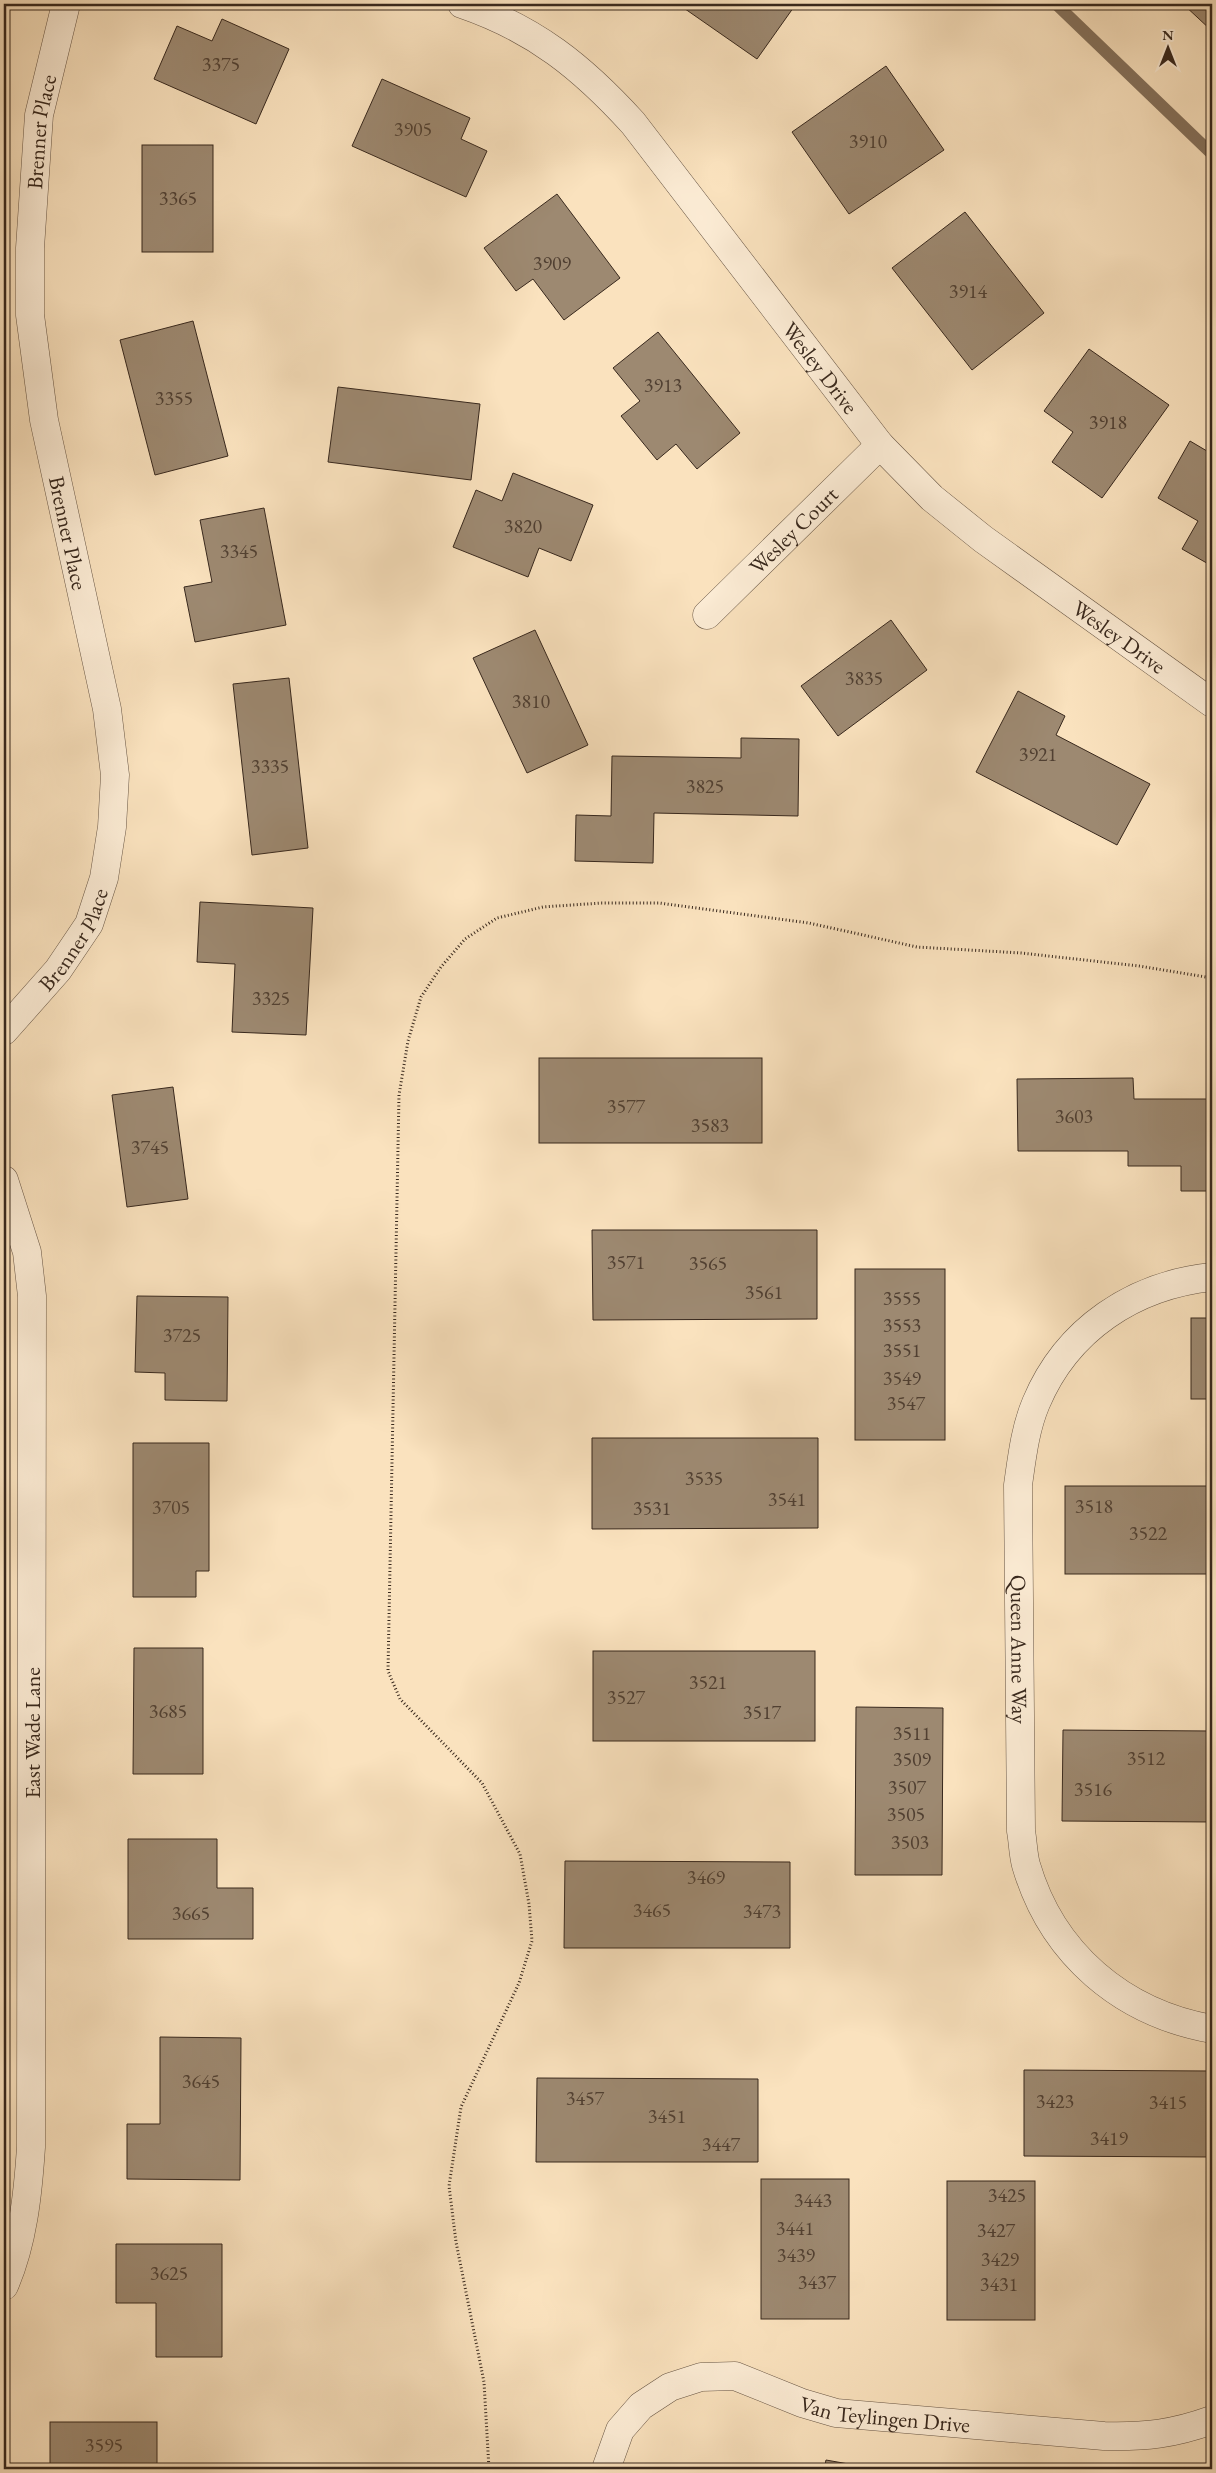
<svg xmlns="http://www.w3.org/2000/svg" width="1216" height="2473" font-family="'EB Garamond',serif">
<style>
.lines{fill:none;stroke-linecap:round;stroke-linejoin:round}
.stream{stroke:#85725d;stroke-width:12}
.building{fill:#9d8971;stroke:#38281d}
.minor-casing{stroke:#685645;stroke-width:29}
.path{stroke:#38281d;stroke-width:3;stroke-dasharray:1 2.5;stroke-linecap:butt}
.minor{stroke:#fcecd5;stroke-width:28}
.labels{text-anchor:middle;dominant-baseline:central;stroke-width:4;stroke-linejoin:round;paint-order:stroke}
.number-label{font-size:20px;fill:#514032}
.street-label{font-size:22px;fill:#38281d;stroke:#fcecd5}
</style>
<rect width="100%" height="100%" fill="#fae2be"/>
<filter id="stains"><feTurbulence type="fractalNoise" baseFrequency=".004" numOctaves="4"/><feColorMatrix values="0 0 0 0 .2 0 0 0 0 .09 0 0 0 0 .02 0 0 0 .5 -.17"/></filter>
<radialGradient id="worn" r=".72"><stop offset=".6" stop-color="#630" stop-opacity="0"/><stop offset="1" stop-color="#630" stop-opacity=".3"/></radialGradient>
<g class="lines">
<path class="stream" d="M1056,4L1212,154"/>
</g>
<g class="building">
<path d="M678,4H796L757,59Z"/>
<path d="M1183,4H1212V31Z"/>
<path d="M222,19L289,49L256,124L154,79L177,26L212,41Z"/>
<path d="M886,66L944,150L849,214L792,132Z"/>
<path d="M382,79L470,118L461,139L487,151L466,197L352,146Z"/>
<rect x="142" y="145" width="71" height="107"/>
<path d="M557,194L620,278L564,320L533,279L516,291L484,248Z"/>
<path d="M965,212L1044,313L972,370L892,268Z"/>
<path d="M193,321L228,456L155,475L120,340Z"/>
<path d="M658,332L740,433L697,469L676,444L657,460L621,416L640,401L613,368Z"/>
<path d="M1089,349L1169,405L1102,498L1052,462L1073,432L1044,411Z"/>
<path d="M338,387L480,404L471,480L328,462Z"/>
<path d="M1190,441L1212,454V566L1182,549L1198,521L1158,498Z"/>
<path d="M513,473L593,505L571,561L539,548L528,577L453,547L476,490L502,501Z"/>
<path d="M264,508L286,625L195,642L184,587L212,582L200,520Z"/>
<path d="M891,620L927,670L838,736L801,686Z"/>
<path d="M535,630L588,745L527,773L473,658Z"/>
<path d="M289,678L308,848L252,855L233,684Z"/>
<path d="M1018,691L1065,716L1056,735L1150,784L1117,845L976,772Z"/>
<path d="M741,738L799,739L798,816L654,813L653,863L575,861L576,815L611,816L612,756L741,758Z"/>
<path d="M200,902L313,908L306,1035L232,1032L235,964L197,962Z"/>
<rect x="539" y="1058" width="223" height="85"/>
<path d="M1133,1078L1134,1099H1212V1191H1181V1166H1128V1151H1018L1017,1079Z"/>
<path d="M173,1087L188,1199L127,1207L112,1095Z"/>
<path d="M592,1230H817V1319L593,1320Z"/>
<rect x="855" y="1269" width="90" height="171"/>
<path d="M137,1296L228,1297L227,1401L165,1400V1373L135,1372Z"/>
<rect x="1191" y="1318" width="21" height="81"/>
<path d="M592,1438H818V1528L592,1529Z"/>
<path d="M133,1443H209V1571H196V1597H133Z"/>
<rect x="1065" y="1486" width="147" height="88"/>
<path d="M134,1648H203V1774H133Z"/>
<rect x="593" y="1651" width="222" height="90"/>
<path d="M856,1707L943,1708L942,1875H855Z"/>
<path d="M1063,1730L1212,1731V1822L1062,1821Z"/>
<path d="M128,1839H217V1888H253V1939H128Z"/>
<path d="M565,1861L790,1862V1948H564Z"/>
<path d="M1212,1916V1979H1211Z"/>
<path d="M160,2037L241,2038L240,2180L127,2179V2124H160Z"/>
<path d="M1024,2070L1212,2071V2157L1024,2156Z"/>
<path d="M537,2078L758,2079V2162H536Z"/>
<rect x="761" y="2179" width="88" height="140"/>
<rect x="947" y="2181" width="88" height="139"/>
<path d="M116,2244H222V2357H156V2303H116Z"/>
<rect x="50" y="2422" width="107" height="47"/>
<path d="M826,2460L877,2469H824Z"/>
</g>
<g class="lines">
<g class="minor-casing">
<g id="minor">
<path id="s1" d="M462,4C535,29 582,67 633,123L880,445L932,498L983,539L1212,703"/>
<path id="s2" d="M707,615L880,445"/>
<path id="s3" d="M4,1031L58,970L89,924L104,878L112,827L115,775L107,709L44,420L30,315V248L39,115L66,4"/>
<path d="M4,1180L27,1252L32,1296L31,2147C28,2193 23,2243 4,2286"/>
<path id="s4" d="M1212,1277C1134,1285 1067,1329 1036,1403C1025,1429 1022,1457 1018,1485L1021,1831C1023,1842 1023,1854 1026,1865C1052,1954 1122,2013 1212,2029"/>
<path id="s5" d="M606,2469L620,2430L641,2406L670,2387L701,2377L735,2376L802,2403L836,2413L1104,2436C1146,2437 1173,2434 1212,2420"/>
</g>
</g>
<path class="path" d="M489,2469L484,2382L456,2242L449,2186L461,2107L519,1983L532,1941L529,1904L520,1854L482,1783L400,1699L388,1671L399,1095L408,1041L421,997L441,967L465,939L497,918L543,907L601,903H659L809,923L917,947L1021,953L1139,966L1212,978"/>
<use href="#minor" class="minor"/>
</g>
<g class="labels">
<g class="number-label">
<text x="221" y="64">3375</text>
<text x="413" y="129">3905</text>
<text x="868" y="141">3910</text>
<text x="178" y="198">3365</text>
<text x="552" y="263">3909</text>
<text x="968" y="291">3914</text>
<text x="663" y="385">3913</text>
<text x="174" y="398">3355</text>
<text x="1108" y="422">3918</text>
<text x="523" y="526">3820</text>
<text x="239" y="551">3345</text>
<text x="864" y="678">3835</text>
<text x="531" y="701">3810</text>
<text x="1038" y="754">3921</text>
<text x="270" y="766">3335</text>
<text x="705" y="786">3825</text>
<text x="271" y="998">3325</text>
<text x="626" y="1106">3577</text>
<text x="1074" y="1116">3603</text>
<text x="710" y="1125">3583</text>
<text x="150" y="1147">3745</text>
<text x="626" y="1262">3571</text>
<text x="708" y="1263">3565</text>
<text x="764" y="1292">3561</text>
<text x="902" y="1298">3555</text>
<text x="902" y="1325">3553</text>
<text x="182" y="1335">3725</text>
<text x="902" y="1350">3551</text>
<text x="902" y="1378">3549</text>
<text x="906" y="1403">3547</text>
<text x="704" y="1478">3535</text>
<text x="787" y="1499">3541</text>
<text x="1094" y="1506">3518</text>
<text x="171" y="1507">3705</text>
<text x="652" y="1508">3531</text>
<text x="1148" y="1533">3522</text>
<text x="708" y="1682">3521</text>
<text x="626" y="1697">3527</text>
<text x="168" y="1711">3685</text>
<text x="762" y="1712">3517</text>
<text x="912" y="1733">3511</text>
<text x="1146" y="1758">3512</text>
<text x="912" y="1759">3509</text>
<text x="907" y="1787">3507</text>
<text x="1093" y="1789">3516</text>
<text x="906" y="1814">3505</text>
<text x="910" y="1842">3503</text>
<text x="706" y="1877">3469</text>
<text x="652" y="1910">3465</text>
<text x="762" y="1911">3473</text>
<text x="191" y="1913">3665</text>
<text x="201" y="2081">3645</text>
<text x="585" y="2098">3457</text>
<text x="1055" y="2101">3423</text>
<text x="1168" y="2102">3415</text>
<text x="667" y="2116">3451</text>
<text x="1109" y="2138">3419</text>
<text x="721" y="2144">3447</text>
<text x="1007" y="2195">3425</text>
<text x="813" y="2200">3443</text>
<text x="795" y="2228">3441</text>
<text x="996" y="2230">3427</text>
<text x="796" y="2255">3439</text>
<text x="1000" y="2259">3429</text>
<text x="169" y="2273">3625</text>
<text x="817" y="2282">3437</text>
<text x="999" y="2284">3431</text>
<text x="104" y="2445">3595</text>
</g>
<g class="street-label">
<text stroke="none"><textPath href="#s3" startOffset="941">Brenner Place</textPath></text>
<text stroke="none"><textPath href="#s1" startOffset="519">Wesley Drive</textPath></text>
<text stroke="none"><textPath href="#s2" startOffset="121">Wesley Court</textPath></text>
<text transform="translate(68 533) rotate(78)">Brenner Place</text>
<text stroke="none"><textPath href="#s1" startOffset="924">Wesley Drive</textPath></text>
<text stroke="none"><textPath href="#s3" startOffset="116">Brenner Place</textPath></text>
<text stroke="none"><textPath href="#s4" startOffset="476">Queen Anne Way</textPath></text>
<text transform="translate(32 1733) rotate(-90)">East Wade Lane</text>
<text stroke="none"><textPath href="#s5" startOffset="331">Van Teylingen Drive</textPath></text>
</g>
</g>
<rect width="1216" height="2473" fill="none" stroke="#fae2be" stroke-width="20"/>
<rect x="5" y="5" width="1206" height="2463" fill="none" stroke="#38281d" stroke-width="2.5"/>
<rect x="10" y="10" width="1196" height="2453" fill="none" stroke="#38281d"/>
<g transform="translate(1168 48)" stroke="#fcecd5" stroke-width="4" paint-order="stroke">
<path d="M0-4L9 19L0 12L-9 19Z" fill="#38281d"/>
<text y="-8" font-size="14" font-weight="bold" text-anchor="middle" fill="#38281d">N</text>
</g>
<rect width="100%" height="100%" filter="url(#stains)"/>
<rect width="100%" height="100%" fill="url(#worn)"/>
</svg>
